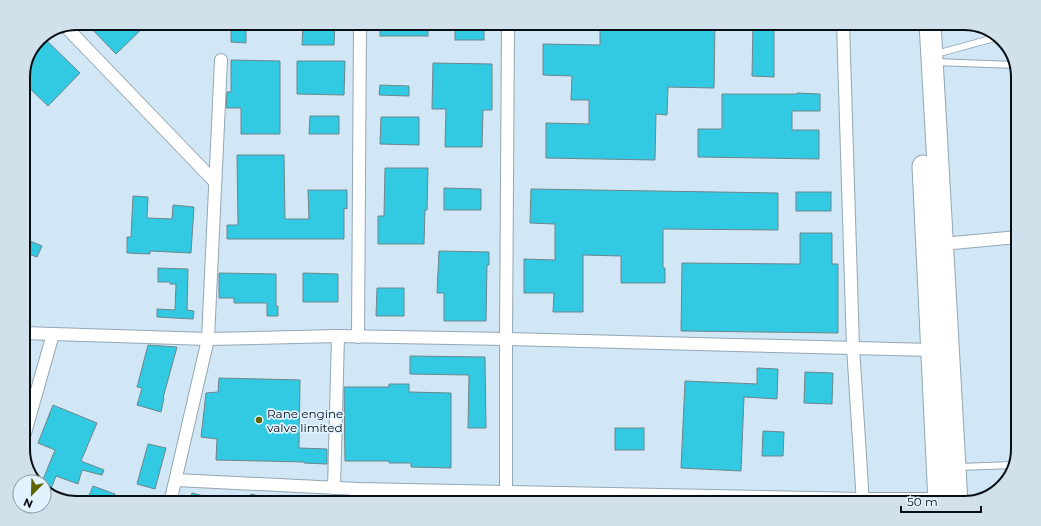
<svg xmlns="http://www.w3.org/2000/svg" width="1041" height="526" font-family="Montserrat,sans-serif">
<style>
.building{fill:#32c9e3;stroke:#6d868c}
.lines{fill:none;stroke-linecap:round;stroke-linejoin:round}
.lane-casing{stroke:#93a7b4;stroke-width:8}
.street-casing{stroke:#93a7b4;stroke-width:14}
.highway-casing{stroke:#93a7b4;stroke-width:23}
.lane{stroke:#fff;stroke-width:6}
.street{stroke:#fff;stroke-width:12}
.highway{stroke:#fff;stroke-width:21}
.poi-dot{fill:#5f6401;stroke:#e2f3ff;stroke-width:1.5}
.labels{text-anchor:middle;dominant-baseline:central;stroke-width:3.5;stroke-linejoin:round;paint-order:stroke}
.poi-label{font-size:12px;fill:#080f14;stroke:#e2f3ff;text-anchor:start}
.rim{fill:none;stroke:#080f14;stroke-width:2}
</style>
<rect width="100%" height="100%" fill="#d1e7f5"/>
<g class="building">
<path d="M86,23H148L116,54Z"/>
<path d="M231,23H246V43L231,42Z"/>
<path d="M303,23H335L334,45H302Z"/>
<rect x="380" y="23" width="48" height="13"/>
<rect x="455" y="23" width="29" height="17"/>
<path d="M602,23H715L714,88L668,87L667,115L656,114L655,160L546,158V123L589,124V100H571L572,76L543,75V44L600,45V27H602Z"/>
<path d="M753,23H774V77L752,76Z"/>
<path d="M43,37L80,73L48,106L23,82V73L39,39Z"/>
<path d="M231,60L280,61V134H241V108H226L227,92H231Z"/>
<path d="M297,61H345L344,95L297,94Z"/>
<path d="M433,63L492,64V110H483L482,147H445L446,109H432Z"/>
<path d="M380,85L409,86V96L379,95Z"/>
<path d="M797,93L820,94V111H792V130H819V159L698,157V129H722V94H797Z"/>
<path d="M310,116H339V134H309Z"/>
<path d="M381,117H419V145L380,144Z"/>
<path d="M237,155H284L285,219H309L308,190H347V209L344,208V239H227V225H238Z"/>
<path d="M385,168H428L427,210H425L424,244H378V216H384Z"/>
<path d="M444,188L481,189V210H444Z"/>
<path d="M531,189L778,193V230L663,229V268H665V283H621V256L583,255V312H553L554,293H524V259L555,260V224L530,223Z"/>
<rect x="796" y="192" width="35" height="19"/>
<path d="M133,196L148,197L147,218L172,219L173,205L194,207L191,253L150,251V254L127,253V237H131Z"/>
<path d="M800,233H832V264H838V333L681,331L682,263L800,264Z"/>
<path d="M23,238L42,246L37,257L23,252Z"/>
<path d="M439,251L489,252V265H487L486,321H444V293H437Z"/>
<path d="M158,268L188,269L187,310L194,311L193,319L157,317V309L175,310L176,284H170V282H158Z"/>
<path d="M219,273L276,274V306H278V316H267V303H234V298H219Z"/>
<path d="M303,273L338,274V302H303Z"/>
<path d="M377,288H404V316H376Z"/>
<path d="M148,345L177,347L163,398H164L161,412L137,405L142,388L137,387Z"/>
<path d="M410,356L485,357L486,428H468L469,375L410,374Z"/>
<path d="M757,368L778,369L777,399L744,397L741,471L681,468L685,381L757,384Z"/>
<path d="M805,372L833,373L832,404L804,403Z"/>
<path d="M219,378L300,380L299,448L327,449V464L304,463V462L216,460L217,439L201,437L206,393L218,392Z"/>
<path d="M389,384H409V392L451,393V468L411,467V463H389V461H345L344,387H389Z"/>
<path d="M53,405L97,423L81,461L104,470L102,475L82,470L78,484L56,476L49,494L44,490V482H42L55,450L38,443Z"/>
<rect x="615" y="428" width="29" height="22"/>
<path d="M763,431L784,432L783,456H762Z"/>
<path d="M148,444L166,448L155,489L137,484Z"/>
<path d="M93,486L115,494L111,503H86Z"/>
<path d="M192,493L218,500L217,503H189Z"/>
<path d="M251,494L275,500V503H249Z"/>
</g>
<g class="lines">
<g class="lane-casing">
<g id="lane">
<path d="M936,54L998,37"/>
<path d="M935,62L1015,65"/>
<path d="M958,467L1014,465"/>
</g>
</g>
<g class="street-casing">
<g id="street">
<path d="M843,23L853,347L863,503"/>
<path d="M66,27L215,182"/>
<path d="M942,244L1018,237"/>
<path d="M23,333L208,339L338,336L506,339L931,350"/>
<path d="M358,337L360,23"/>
<path d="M23,440L53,334"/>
<path d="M176,480L358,489L507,492L863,499H939"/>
<path d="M334,488L338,336"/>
<path d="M170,503L208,339L221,60"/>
<path d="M354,503L358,489"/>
<path d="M506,503V339L508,23"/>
</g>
</g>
<g class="highway-casing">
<g id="highway">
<path d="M930,23L957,503"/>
<path d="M923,166L939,503"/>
</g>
</g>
<use href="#lane" class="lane"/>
<use href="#street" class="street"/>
<use href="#highway" class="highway"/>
</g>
<circle class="poi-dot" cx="259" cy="420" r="4"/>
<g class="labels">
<g class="poi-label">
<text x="267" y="413">Rane engine<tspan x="267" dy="14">valve limited</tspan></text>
</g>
</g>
<path d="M0 0H1041V526H0ZM77 30H964A47 47 0 0 1 1011 77V449A47 47 0 0 1 964 496H77A47 47 0 0 1 30 449V77A47 47 0 0 1 77 30Z" fill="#d1e1ec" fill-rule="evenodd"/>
<path class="rim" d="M77 30H964A47 47 0 0 1 1011 77V449A47 47 0 0 1 964 496H77A47 47 0 0 1 30 449V77A47 47 0 0 1 77 30Z"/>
<g transform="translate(32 494) rotate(203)"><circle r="19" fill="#e2f3ff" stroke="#8b98a1"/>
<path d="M0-3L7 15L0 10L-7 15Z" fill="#5f6401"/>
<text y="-6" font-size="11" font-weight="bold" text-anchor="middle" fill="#080f14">N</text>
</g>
<path d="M901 506v6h80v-6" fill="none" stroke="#080f14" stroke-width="2"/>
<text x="907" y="506" font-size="12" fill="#080f14" stroke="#e2f3ff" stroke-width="3" paint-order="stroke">50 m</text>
</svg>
